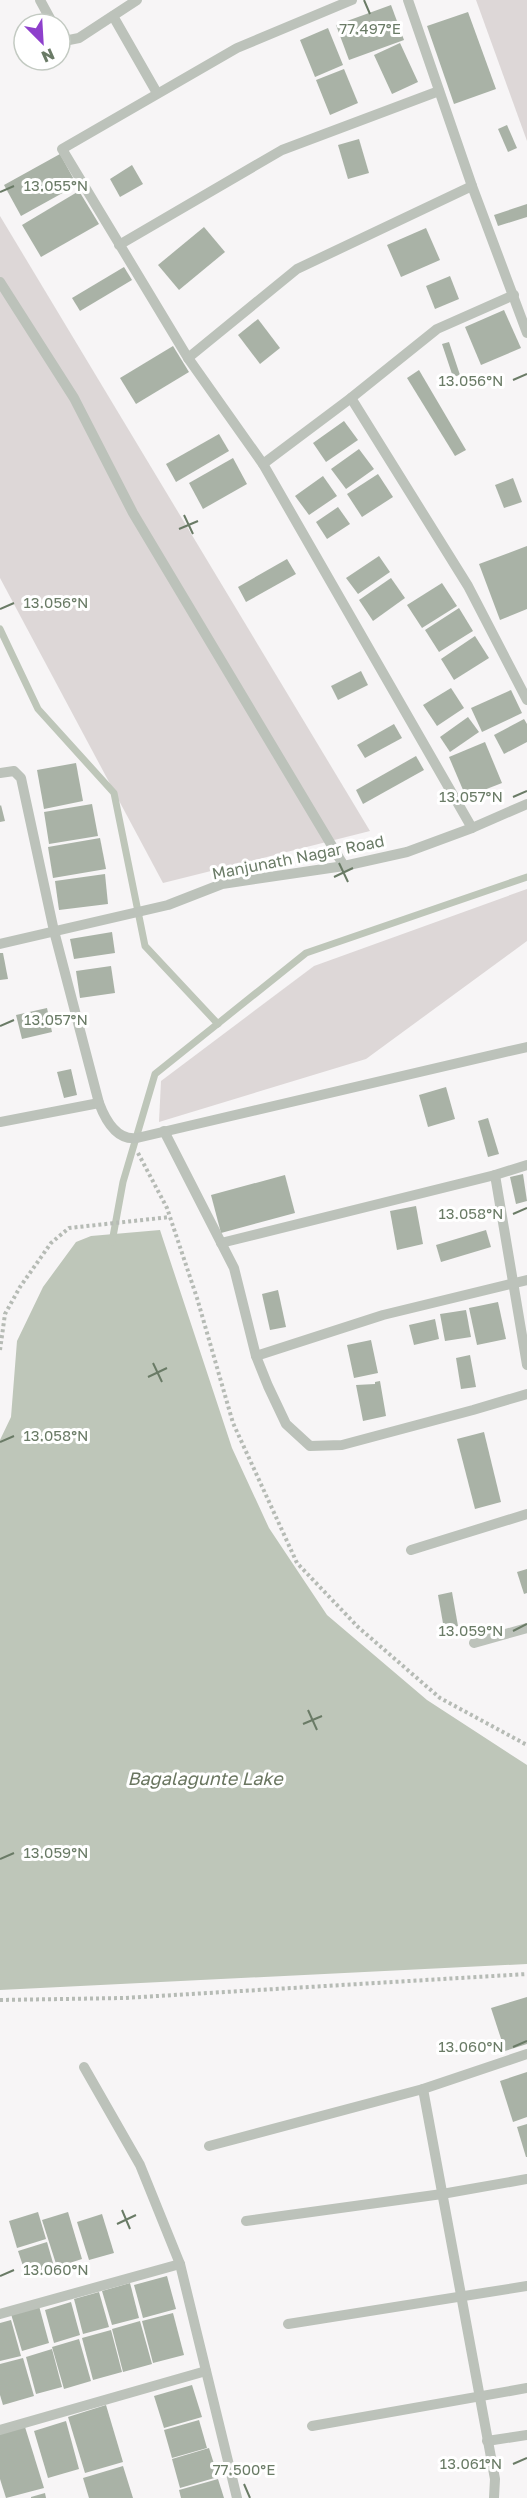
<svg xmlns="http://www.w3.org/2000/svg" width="527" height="2498" font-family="'Golos Text',sans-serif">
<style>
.green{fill:#ddd7d7}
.water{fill:#bec6b9}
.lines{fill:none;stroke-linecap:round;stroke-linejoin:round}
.stream{stroke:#bec6b9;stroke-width:7}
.building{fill:#a9b2a6}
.path{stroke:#b6bbb5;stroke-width:4;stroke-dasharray:3 3;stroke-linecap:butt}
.minor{stroke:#bcc2ba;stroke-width:10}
.ticks{fill:none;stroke:#6a7b66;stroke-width:2}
.labels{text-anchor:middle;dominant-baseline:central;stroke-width:6;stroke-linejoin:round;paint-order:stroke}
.street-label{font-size:16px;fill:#6a7b66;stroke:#fff}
.water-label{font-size:18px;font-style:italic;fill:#6a7660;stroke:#fff}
.ticks-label{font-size:15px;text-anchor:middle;fill:#6a7b66;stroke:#fff;stroke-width:6;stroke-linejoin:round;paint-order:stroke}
</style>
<rect width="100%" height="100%" fill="#f7f5f6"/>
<g class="green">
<path d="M476,0H527V141Z"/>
<path d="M0,216L370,831L163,883L0,578Z"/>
<path d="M527,889V941L366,1059L159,1122L161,1081L314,966Z"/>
</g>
<path class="water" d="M160,1230L232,1448L269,1528L327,1615L427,1700L527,1765V1964L0,1990V1440L11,1417L17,1341L43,1287L76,1242L91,1236Z"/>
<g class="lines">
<g class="stream">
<path d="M0,629L38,709L114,793L145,946L218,1024"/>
<path d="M112,1242L123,1182L155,1074L306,953L527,877"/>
</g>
</g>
<g class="building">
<path d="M391,5L404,40L349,60L336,25Z"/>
<path d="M468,12L496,89L454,104L427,26Z"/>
<path d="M328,28L343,65L315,77L300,40Z"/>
<path d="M400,43L418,82L392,94L374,55Z"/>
<path d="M344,69L358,103L330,115L316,80Z"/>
<path d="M507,125L517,148L508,152L498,129Z"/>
<path d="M359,139L369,173L348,179L338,145Z"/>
<path d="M60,154L77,185L21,216L4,185Z"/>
<path d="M132,165L143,184L120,197L110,179Z"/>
<path d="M79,191L99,224L41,257L22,225Z"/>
<path d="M527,204V217L498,226L494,215Z"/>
<path d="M204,227L225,252L179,290L158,265Z"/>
<path d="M426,228L440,260L401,277L387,245Z"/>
<path d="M124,267L132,280L80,311L72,298Z"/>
<path d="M450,276L459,299L435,309L426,286Z"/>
<path d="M504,310L521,348L481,365L465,327Z"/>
<path d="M258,319L280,348L260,364L238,335Z"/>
<path d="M449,342L460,375L453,377L442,344Z"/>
<path d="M173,346L189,372L136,404L120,378Z"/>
<path d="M419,370L466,450L455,456L407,378Z"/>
<path d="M344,421L358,440L326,462L313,443Z"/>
<path d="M219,434L229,451L176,482L166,464Z"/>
<path d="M359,449L374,469L346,489L331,469Z"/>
<path d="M233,458L247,484L203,509L189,483Z"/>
<path d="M378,474L393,497L362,517L347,494Z"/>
<path d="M323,476L337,496L309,515L295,496Z"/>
<path d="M513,478L522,502L504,508L495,485Z"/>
<path d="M338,507L350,524L327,539L316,522Z"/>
<path d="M527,546V609L500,620L479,564Z"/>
<path d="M379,556L390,572L358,594L346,578Z"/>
<path d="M287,559L296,574L246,602L238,587Z"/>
<path d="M391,578L405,598L373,621L359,600Z"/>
<path d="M442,583L457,606L422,628L407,605Z"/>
<path d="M459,608L473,631L439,652L425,630Z"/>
<path d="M475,636L489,658L454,680L441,659Z"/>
<path d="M361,671L368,685L338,700L331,686Z"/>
<path d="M451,688L464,708L437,726L423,705Z"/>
<path d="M511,690L522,713L482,732L471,708Z"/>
<path d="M468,717L479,732L450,752L440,737Z"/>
<path d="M524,719L527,724V742L504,754L494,735Z"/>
<path d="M394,724L402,738L365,758L357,745Z"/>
<path d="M485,742L502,783L466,797L449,757Z"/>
<path d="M416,756L424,770L363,804L356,790Z"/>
<path d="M76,763L83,801L44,809L37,770Z"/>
<path d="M92,804L98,836L49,844L44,812Z"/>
<path d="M1,805L5,821L0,822V806Z"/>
<path d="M100,838L106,869L53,878L48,847Z"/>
<path d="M105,874L108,904L59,910L55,881Z"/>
<path d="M112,932L115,953L74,959L70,939Z"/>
<path d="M0,953H3L8,979L0,980Z"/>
<path d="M111,966L115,993L80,998L76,971Z"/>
<path d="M47,1008L52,1032L22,1039L16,1015Z"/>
<path d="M71,1069L77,1095L64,1098L57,1072Z"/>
<path d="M446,1087L455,1119L428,1127L419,1095Z"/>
<path d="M488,1118L499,1154L488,1157L478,1121Z"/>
<path d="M523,1174L527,1201L516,1204L510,1177Z"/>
<path d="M285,1175L295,1213L221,1233L211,1195Z"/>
<path d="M416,1206L423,1244L397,1250L390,1211Z"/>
<path d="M486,1230L491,1247L441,1262L436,1245Z"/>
<path d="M278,1290L286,1327L270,1330L262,1294Z"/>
<path d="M498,1302L506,1339L477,1345L469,1308Z"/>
<path d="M466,1310L471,1337L445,1341L440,1314Z"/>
<path d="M435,1319L439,1339L414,1345L409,1325Z"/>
<path d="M371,1340L378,1373L354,1378L347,1345Z"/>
<path d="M470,1355L476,1387L461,1389L456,1358Z"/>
<path d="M380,1381L386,1416L363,1421L356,1385L375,1384V1382Z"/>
<path d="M484,1432L501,1502L475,1509L457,1439Z"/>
<path d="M527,1569V1593L524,1594L517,1572Z"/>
<path d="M452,1592L458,1626L444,1629L438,1595Z"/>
<path d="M527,1997V2044L505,2051L491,2008Z"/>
<path d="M527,2072V2117L513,2122L500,2081Z"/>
<path d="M527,2124V2157H526L517,2127Z"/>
<path d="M38,2212L46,2239L17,2248L9,2221Z"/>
<path d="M68,2212L82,2259L57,2267L42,2220Z"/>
<path d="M102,2214L114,2253L89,2260L77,2222Z"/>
<path d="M47,2242L55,2270L27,2278L18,2251Z"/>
<path d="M167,2276L176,2309L143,2318L134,2285Z"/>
<path d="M130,2283L139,2318L112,2325L102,2291Z"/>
<path d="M99,2292L109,2327L83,2334L74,2299Z"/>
<path d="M71,2302L80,2335L54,2343L45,2310Z"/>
<path d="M39,2306L49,2343L22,2351L11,2314Z"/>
<path d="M173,2313L184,2355L153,2363L142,2321Z"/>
<path d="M11,2320L21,2356L0,2361V2323Z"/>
<path d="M140,2321L152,2364L123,2372L112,2329Z"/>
<path d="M111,2330L122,2372L93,2380L82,2338Z"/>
<path d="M79,2339L91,2381L64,2389L52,2347Z"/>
<path d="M52,2349L62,2387L36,2394L26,2357Z"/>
<path d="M23,2358L34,2396L3,2405L0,2395V2364Z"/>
<path d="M192,2385L202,2417L164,2428L154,2396Z"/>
<path d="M106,2405L123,2462L85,2473L68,2417Z"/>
<path d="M199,2420L207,2448L172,2458L164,2430Z"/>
<path d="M66,2421L79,2469L48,2478L34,2431Z"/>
<path d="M25,2427L44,2488L6,2498L0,2479V2434Z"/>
<path d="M209,2448L218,2477L180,2488L172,2459Z"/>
<path d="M123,2466L133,2498H89L83,2478Z"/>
<path d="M218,2479L224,2498H181L179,2490Z"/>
<path d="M45,2493L46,2498H31V2497Z"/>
</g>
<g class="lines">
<g class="path">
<path d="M138,1153L167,1208L197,1298L233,1423L297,1563L358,1627L440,1698L527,1745"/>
<path d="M0,1350L5,1314L20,1287L51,1243L69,1228L170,1217"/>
<path d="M0,2000L124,1998L527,1974"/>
</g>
<g class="minor">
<path d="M40,0L53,24"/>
<path d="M352,0L237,48L62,149L188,358L263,464L472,828"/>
<path d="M408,0L472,186L527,333"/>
<path d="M113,16L157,93"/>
<path d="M60,36L64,41L79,38L137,0"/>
<path d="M119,245L282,150L439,91"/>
<path d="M0,282L74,398L133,513L344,866"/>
<path d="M188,358L297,269L472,186"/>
<path d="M351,398L468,586L527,700"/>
<path d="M263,464L351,398L437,329L514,295"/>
<path d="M0,773L14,771L21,778L54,931L99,1103C105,1119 116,1141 137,1138L527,1047"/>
<path d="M0,944L168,905L222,884L344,866L407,852L472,828L527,804"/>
<path d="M0,1122L99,1103"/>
<path d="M164,1131L234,1268L256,1356L268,1386L286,1424L310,1446L342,1445L473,1410L527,1394"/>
<path d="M495,1175L527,1365"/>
<path d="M221,1243L495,1175L527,1165"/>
<path d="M256,1356L383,1315L527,1280"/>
<path d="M411,1550L527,1514"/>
<path d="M474,1643L527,1628"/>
<path d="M84,2067L140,2165L180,2264L237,2498"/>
<path d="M423,2089L495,2479L494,2498"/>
<path d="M209,2146L423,2089L527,2054"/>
<path d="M246,2221L442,2194L527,2179"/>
<path d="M0,2314L180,2264"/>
<path d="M288,2324L527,2286"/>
<path d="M312,2426L527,2388"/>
<path d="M0,2430L206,2371"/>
<path d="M487,2441L527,2435"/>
</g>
</g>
<path class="ticks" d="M364,0L370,14M0,192L14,186M513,380L527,374M184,515L193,534M179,529L198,521M0,609L14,603M513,797L527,791M339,863L348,882M334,877L353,868M0,1026L14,1020M513,1214L527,1208M153,1363L162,1382M148,1377L167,1368M0,1442L14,1436M513,1631L527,1624M308,1710L317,1730M303,1724L322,1716M0,1859L14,1853M513,2047L527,2041M122,2210L130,2229M117,2224L136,2215M0,2276L14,2270M513,2464L527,2458M244,2484L250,2498"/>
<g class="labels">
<g class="street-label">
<text transform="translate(298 857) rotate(-11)">Manjunath Nagar Road</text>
</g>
<g class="water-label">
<text x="205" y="1778">Bagalagunte Lake</text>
</g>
</g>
<g class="ticks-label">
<text x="370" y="34">77.497°E</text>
<text x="56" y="191">13.055°N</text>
<text x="471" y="386">13.056°N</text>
<text x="56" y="608">13.056°N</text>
<text x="471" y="802">13.057°N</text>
<text x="56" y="1025">13.057°N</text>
<text x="471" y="1219">13.058°N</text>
<text x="56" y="1441">13.058°N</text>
<text x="471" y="1636">13.059°N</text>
<text x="56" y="1858">13.059°N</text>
<text x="471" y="2052">13.060°N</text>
<text x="56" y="2275">13.060°N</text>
<text x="471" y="2469">13.061°N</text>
<text x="244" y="2475">77.500°E</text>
</g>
<g transform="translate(42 42) rotate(156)"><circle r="28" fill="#ffffff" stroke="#c3cac2" stroke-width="1.5"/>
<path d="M0-4.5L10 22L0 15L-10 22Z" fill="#8e40cc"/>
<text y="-9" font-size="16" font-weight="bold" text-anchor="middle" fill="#6a7b66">N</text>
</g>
</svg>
